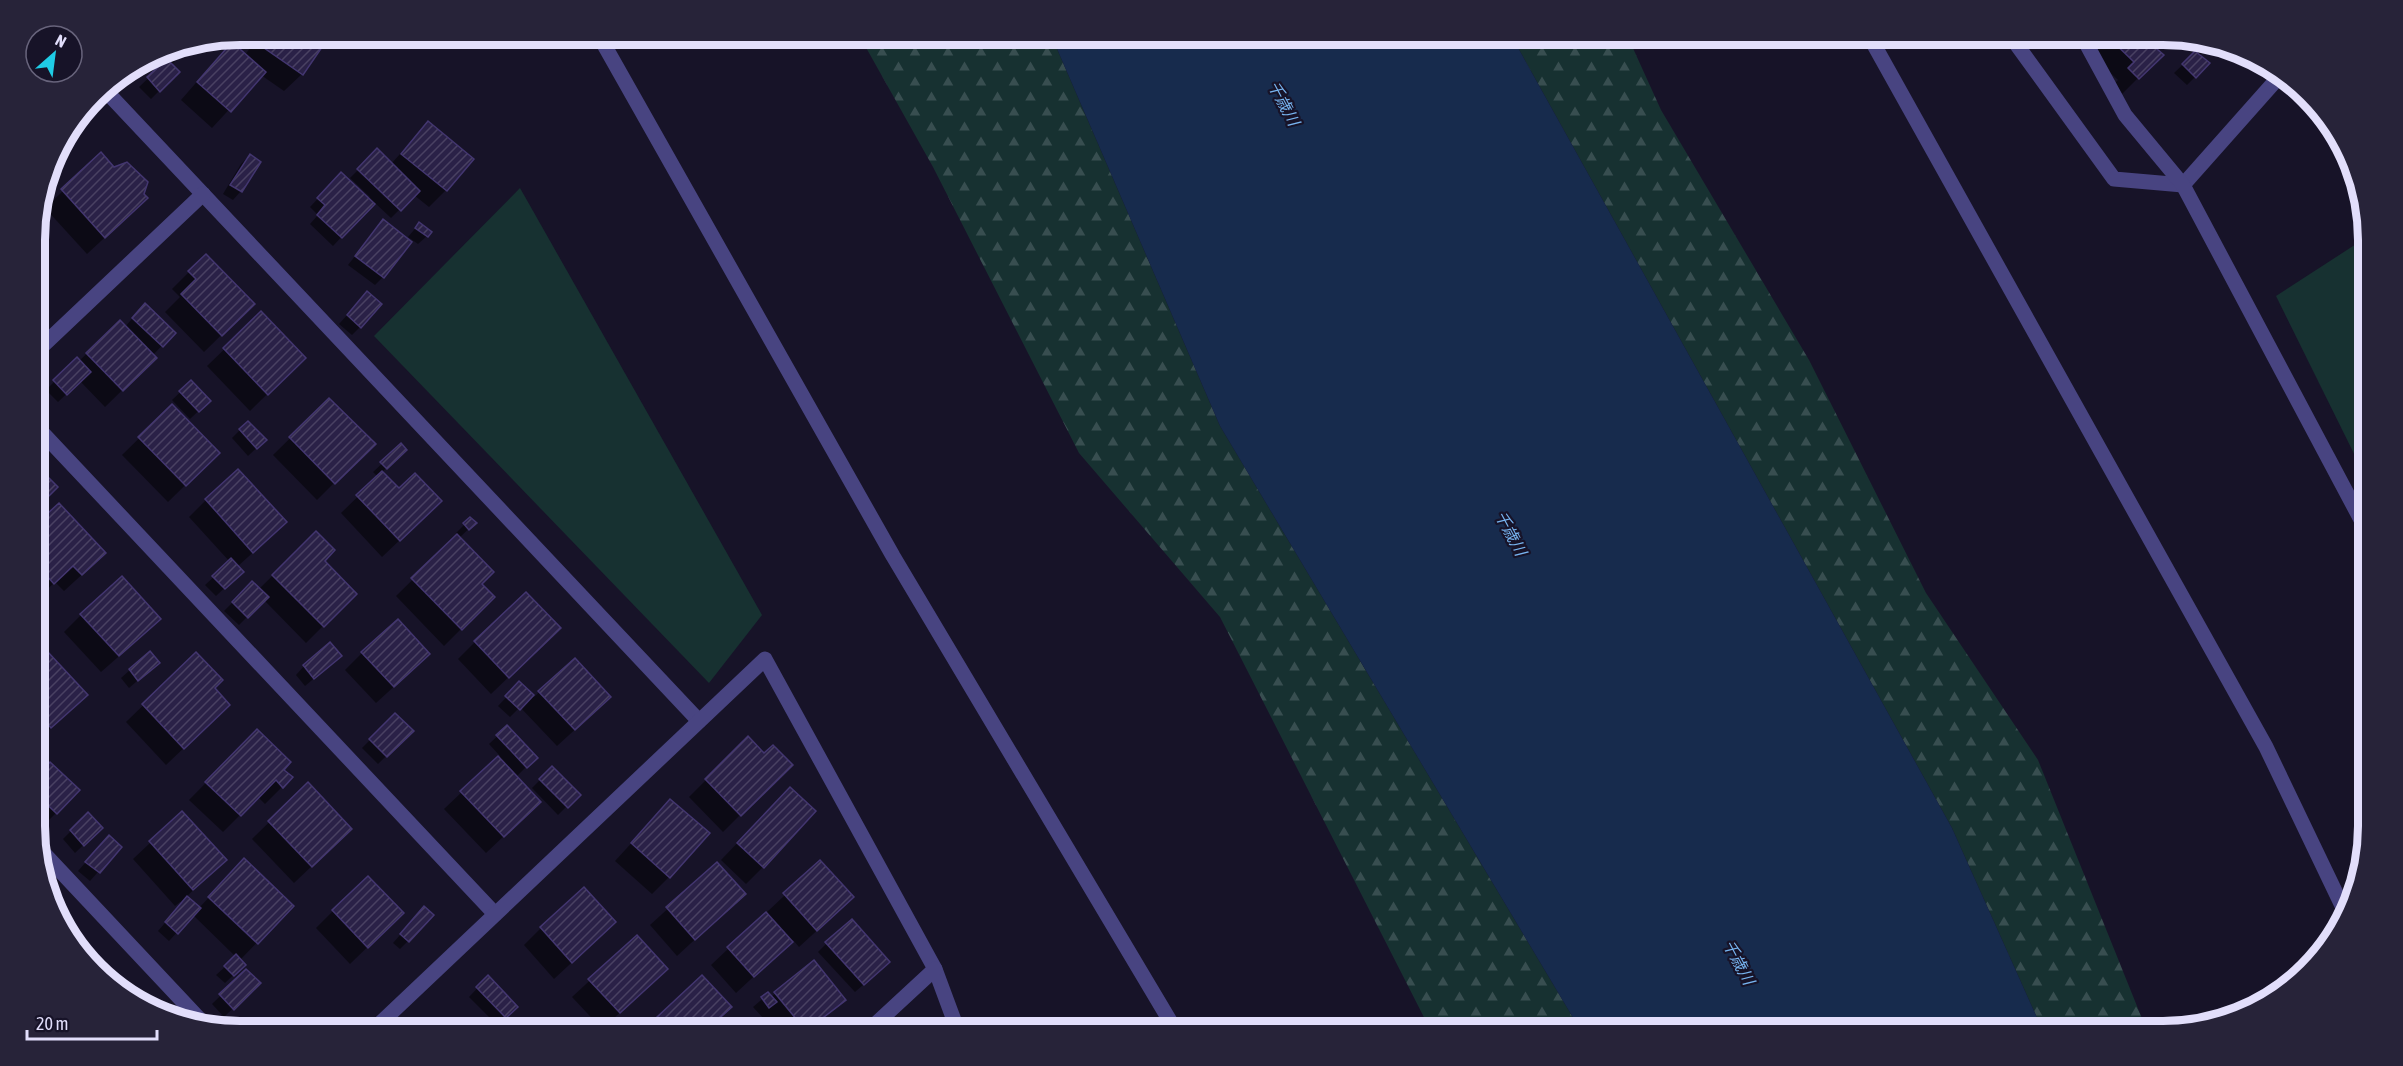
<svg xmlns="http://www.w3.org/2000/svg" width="2403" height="1066" font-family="'Asap Condensed','Noto Sans JP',sans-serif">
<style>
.forest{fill:url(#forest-firs)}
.park{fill:#173131}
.water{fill:#172b4d}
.shadow{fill:#0007}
.building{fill:url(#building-hatch);stroke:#433670;stroke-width:1.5}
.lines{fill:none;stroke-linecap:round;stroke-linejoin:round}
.lane{stroke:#484481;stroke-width:15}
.street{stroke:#484481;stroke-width:15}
.labels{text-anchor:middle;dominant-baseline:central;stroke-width:4.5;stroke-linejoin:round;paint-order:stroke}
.water-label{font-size:16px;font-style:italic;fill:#77b4f0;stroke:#171328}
.rim{fill:none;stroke:#e2defb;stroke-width:8}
</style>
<defs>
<pattern id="forest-firs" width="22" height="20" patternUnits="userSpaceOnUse" patternTransform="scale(1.5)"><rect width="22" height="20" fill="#173131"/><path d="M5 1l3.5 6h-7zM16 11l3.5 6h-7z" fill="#384e50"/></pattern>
<pattern id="building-hatch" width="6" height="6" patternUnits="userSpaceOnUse" patternTransform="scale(1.5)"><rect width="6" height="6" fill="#2a2147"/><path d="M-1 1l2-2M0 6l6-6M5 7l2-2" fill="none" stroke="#494162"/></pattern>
</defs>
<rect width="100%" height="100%" fill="#171328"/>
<g class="forest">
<path d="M859,35H1051L1220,426L1581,1031H1431L1220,617L1079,453L933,167Z"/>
<path d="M1511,35H1627L1661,110L1809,360L1926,593L2038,760L2147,1031H2043L1952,828Z"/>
</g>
<g class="park">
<path d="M520,188L762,615L709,683L374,336Z"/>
<path d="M2367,237L2368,482L2276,296Z"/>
</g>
<path class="water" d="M1051,35H1511L1952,828L2043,1031H1581L1220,426Z"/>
<g class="shadow">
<path d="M240,34H244L240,39L234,36Z"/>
<path d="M260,34H329L302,74L284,91L261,75L212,128L181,100L215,61L245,55Z"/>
<path d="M2097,34H2163L2156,49L2161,55L2121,95L2112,86L2118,80L2084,48Z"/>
<path d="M2182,38L2212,44L2199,56L2208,64L2187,85L2174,73L2195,53Z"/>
<path d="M193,44L171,65L178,72L151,99L139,87L160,67L150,57L162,50Z"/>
<path d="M428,123L446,190L429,207L414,195L391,218L374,202L333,246L310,224L318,215L310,207L341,174L368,199L370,197L350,178L377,151L391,164Z"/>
<path d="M101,155L113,169L129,215L87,254L45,208Z"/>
<path d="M250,155L259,162L241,191L233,200L223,194L241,164Z"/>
<path d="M383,221V277L375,285L348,265Z"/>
<path d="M419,224L427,236L418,244L408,237Z"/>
<path d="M189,272L253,304L204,352L165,312L180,297L172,289Z"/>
<path d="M367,293L360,327L352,335L339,324Z"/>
<path d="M136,314L174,333L153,355L155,358L105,407L80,381L58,402L46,390L77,359L79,361L120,322L125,327Z"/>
<path d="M261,314L304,358L250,411L207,366Z"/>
<path d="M191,382L209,401L190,419L172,400Z"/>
<path d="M329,400L373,444L317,500L273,455Z"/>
<path d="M172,406L218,453L168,502L122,455Z"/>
<path d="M240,430L265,440L248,456L232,438Z"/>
<path d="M401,446L405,450L382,472L423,518L382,557L341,513L378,477L373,472Z"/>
<path d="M47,479L56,487L37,506L36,490Z"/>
<path d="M206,500L268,539L237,567L233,580L216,596L205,585L230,562L189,517Z"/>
<path d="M59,505L87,570L64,591L55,582L36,600V526Z"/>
<path d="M470,519L475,523L459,538L480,584L493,597L444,646L396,596L458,535L456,533Z"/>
<path d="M316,533L323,561L355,594L306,643L264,600L239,625L224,611L252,583L259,589Z"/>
<path d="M81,615L142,636L101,672L64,632Z"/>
<path d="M475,642L542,645L491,694L458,659Z"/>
<path d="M47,653L69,711L36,741V663Z"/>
<path d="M362,653L411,671L376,703L345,670Z"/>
<path d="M196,654L213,688L211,722L166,765L126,722Z"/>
<path d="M574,660L592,714L557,746L520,707L510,717L498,706L519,684L534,697Z"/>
<path d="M158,663L129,688L121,678L130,670Z"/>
<path d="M331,664L305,686L296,675L304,666Z"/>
<path d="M395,715L412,731L378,764L362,748Z"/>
<path d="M507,727L535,758L516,777L522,819L486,853L444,809L500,756L489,744Z"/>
<path d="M257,731L282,770V787L265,804L258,797L223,832L189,800Z"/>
<path d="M748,738L764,755L790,765L723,832L689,797Z"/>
<path d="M552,768L578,795L558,815L532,788Z"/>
<path d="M36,779L56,813L48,821L36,810Z"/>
<path d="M308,784L333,846L294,883L252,839Z"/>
<path d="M670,801L669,877L652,894L615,861Z"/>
<path d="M773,806L763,867L746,884L721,860Z"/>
<path d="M182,813L225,860L186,897L199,908L227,878L292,906L240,960L244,965L225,983L216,975L236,957L193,915L169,941L158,931L182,903L180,902L175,906L133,859Z"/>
<path d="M88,814L101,828L75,853L63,839Z"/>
<path d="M100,846L120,847L90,881L78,871Z"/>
<path d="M820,862L835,914L799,947L793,940L736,993L711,965Z"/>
<path d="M717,864L744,894L677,956L650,925Z"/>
<path d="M333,911L385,930L350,964L316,928Z"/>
<path d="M416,917L408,941L400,949L393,943Z"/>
<path d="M541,928L597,939L554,979L524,945Z"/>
<path d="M637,937L649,986L602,1029L572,997Z"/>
<path d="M827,943L880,970L855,992L818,952Z"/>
<path d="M813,962L844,1000L810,1031H775L753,1007L768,994L771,997Z"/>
<path d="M246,971L259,983L224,1017L212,1004Z"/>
<path d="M488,977L516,1007L497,1025L469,997Z"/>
<path d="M730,1006L704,1031H645L658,1018Z"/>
</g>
<g class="building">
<path d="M263,34H331L303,75L257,43Z"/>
<path d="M2105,34H2163L2171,36L2157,49L2164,55L2139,79L2128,68L2134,62Z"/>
<path d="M232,42L266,72L231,112L197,82Z"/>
<path d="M195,43L183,56L174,48Z"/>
<path d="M2195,51L2210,63L2196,78L2182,64Z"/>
<path d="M167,59L180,72L160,92L147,77Z"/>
<path d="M428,121L474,159L447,191L401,154Z"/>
<path d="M377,148L420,191L401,211L357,169Z"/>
<path d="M101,152L114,167L127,162L148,182L144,194L148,198L105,238L61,189Z"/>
<path d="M250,154L261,162L242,192L230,185Z"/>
<path d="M341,172L375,204L342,238L317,215L325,205L317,198Z"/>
<path d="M383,219L412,242L384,278L355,256Z"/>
<path d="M419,222L432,232L428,237L415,228Z"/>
<path d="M206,254L255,304L222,336L181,294L196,279L188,271Z"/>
<path d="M367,291L382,304L361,328L347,315Z"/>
<path d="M145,303L176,333L163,347L132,318Z"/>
<path d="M261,311L306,358L268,395L223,348Z"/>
<path d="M120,320L157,358L123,391L86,353Z"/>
<path d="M77,357L91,372L67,395L53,380Z"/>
<path d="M191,380L211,401L199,412L179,391Z"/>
<path d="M329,398L376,444L335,484L289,437Z"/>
<path d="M172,404L220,453L186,486L138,437Z"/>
<path d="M248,421L267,440L257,449L239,429Z"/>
<path d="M401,443L407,450L387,469L380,462Z"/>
<path d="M238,469L287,522L253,553L205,499Z"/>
<path d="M382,471L399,488L415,473L442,501L400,541L356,495Z"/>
<path d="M48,477L58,487L46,499L36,488Z"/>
<path d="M59,503L106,553L82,575L73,566L54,584L36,564V524Z"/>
<path d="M470,517L477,523L469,530L463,523Z"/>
<path d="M316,531L335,550L325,561L357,594L324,627L272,575Z"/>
<path d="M457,534L494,572L482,584L495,597L462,630L411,578Z"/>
<path d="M231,558L244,572L225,589L212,576Z"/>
<path d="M122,576L161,619L119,656L80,614Z"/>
<path d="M252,581L269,597L248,618L232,602Z"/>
<path d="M526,592L561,628L509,678L474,641Z"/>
<path d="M398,619L430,654L394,687L361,652Z"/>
<path d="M330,642L342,656L314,679L303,665Z"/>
<path d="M47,651L88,695L51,728L36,711V661Z"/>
<path d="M150,651L160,663L138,681L129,669Z"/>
<path d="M196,652L223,680L215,688L230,705L184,749L142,704Z"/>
<path d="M575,658L611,697L575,730L538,691Z"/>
<path d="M519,681L534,695L520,710L505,696Z"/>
<path d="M395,713L414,731L387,757L369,739Z"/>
<path d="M507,725L538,758L527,768L496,735Z"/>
<path d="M257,729L291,762L284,770L293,777L283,788L276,780L241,816L205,782Z"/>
<path d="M748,736L764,753L773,745L793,765L741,816L705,779Z"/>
<path d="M498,756L541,802L504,837L460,791Z"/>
<path d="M50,762L80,790L57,814L36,794V778Z"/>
<path d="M552,766L581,795L568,808L539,779Z"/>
<path d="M308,782L352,829L312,867L268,821Z"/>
<path d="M790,787L816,811L764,868L737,843Z"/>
<path d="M670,799L710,833L670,878L631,843Z"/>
<path d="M182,811L227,860L193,890L149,841Z"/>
<path d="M88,812L103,828L84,846L70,830Z"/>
<path d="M109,835L122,847L100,873L85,862Z"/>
<path d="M244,858L294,906L258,944L208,897Z"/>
<path d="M820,860L854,897L817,931L783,893Z"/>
<path d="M717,862L746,894L695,940L666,907Z"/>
<path d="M368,876L404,913L368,948L332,910Z"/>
<path d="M584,887L616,922L572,963L540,927Z"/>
<path d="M187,896L201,908L178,934L165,922Z"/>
<path d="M424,906L434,915L409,942L400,934Z"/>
<path d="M766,912L793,942L754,977L727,947Z"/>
<path d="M852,919L890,962L864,985L825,942Z"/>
<path d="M637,935L668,969L620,1013L588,979Z"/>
<path d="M236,954L246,965L234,976L224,966Z"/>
<path d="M814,960L846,1000L806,1031L774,992Z"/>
<path d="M246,969L261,983L234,1010L219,994Z"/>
<path d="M488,975L518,1007L506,1018L476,987Z"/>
<path d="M702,975L732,1007L705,1031H671L657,1017Z"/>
<path d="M768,992L777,1002L769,1008L761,997Z"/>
<path d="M484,1018L497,1031H470Z"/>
</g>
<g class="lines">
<path class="lane" d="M598,34L893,556L1176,1031"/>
<g class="street">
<path d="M1868,34L2266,747L2346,914"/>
<path d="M2009,34L2114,179L2183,185L2278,78"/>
<path d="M2081,34L2125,115L2183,185L2368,533"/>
<path d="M103,88L699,721"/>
<path d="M35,353L203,194"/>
<path d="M35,425L495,914"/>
<path d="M36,845L205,1025"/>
<path d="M372,1031L765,659L935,969L958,1031"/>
<path d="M868,1031L935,969"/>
</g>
</g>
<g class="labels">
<g class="water-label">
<text transform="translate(1284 103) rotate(62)">千歳川</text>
<text transform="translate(1511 533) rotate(62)">千歳川</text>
<text transform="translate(1739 962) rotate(62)">千歳川</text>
</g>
</g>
<path d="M0 0H2403V1066H0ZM240 45H2163A195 195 0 0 1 2358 240V826A195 195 0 0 1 2163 1021H240A195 195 0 0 1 45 826V240A195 195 0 0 1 240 45Z" fill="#272339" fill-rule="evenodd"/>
<path class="rim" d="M240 45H2163A195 195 0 0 1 2358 240V826A195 195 0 0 1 2163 1021H240A195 195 0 0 1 45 826V240A195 195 0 0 1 240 45Z"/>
<g transform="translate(54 54) rotate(28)"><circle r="28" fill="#171328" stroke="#68647c" stroke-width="1.5"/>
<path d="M0-4.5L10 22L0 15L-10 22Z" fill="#1fcce6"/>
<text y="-9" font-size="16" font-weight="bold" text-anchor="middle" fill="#e2defb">N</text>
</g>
<path d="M27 1030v9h130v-9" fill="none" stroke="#e2defb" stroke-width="3"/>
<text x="36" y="1030" font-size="18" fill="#e2defb" stroke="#171328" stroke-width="4.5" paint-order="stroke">20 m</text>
</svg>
